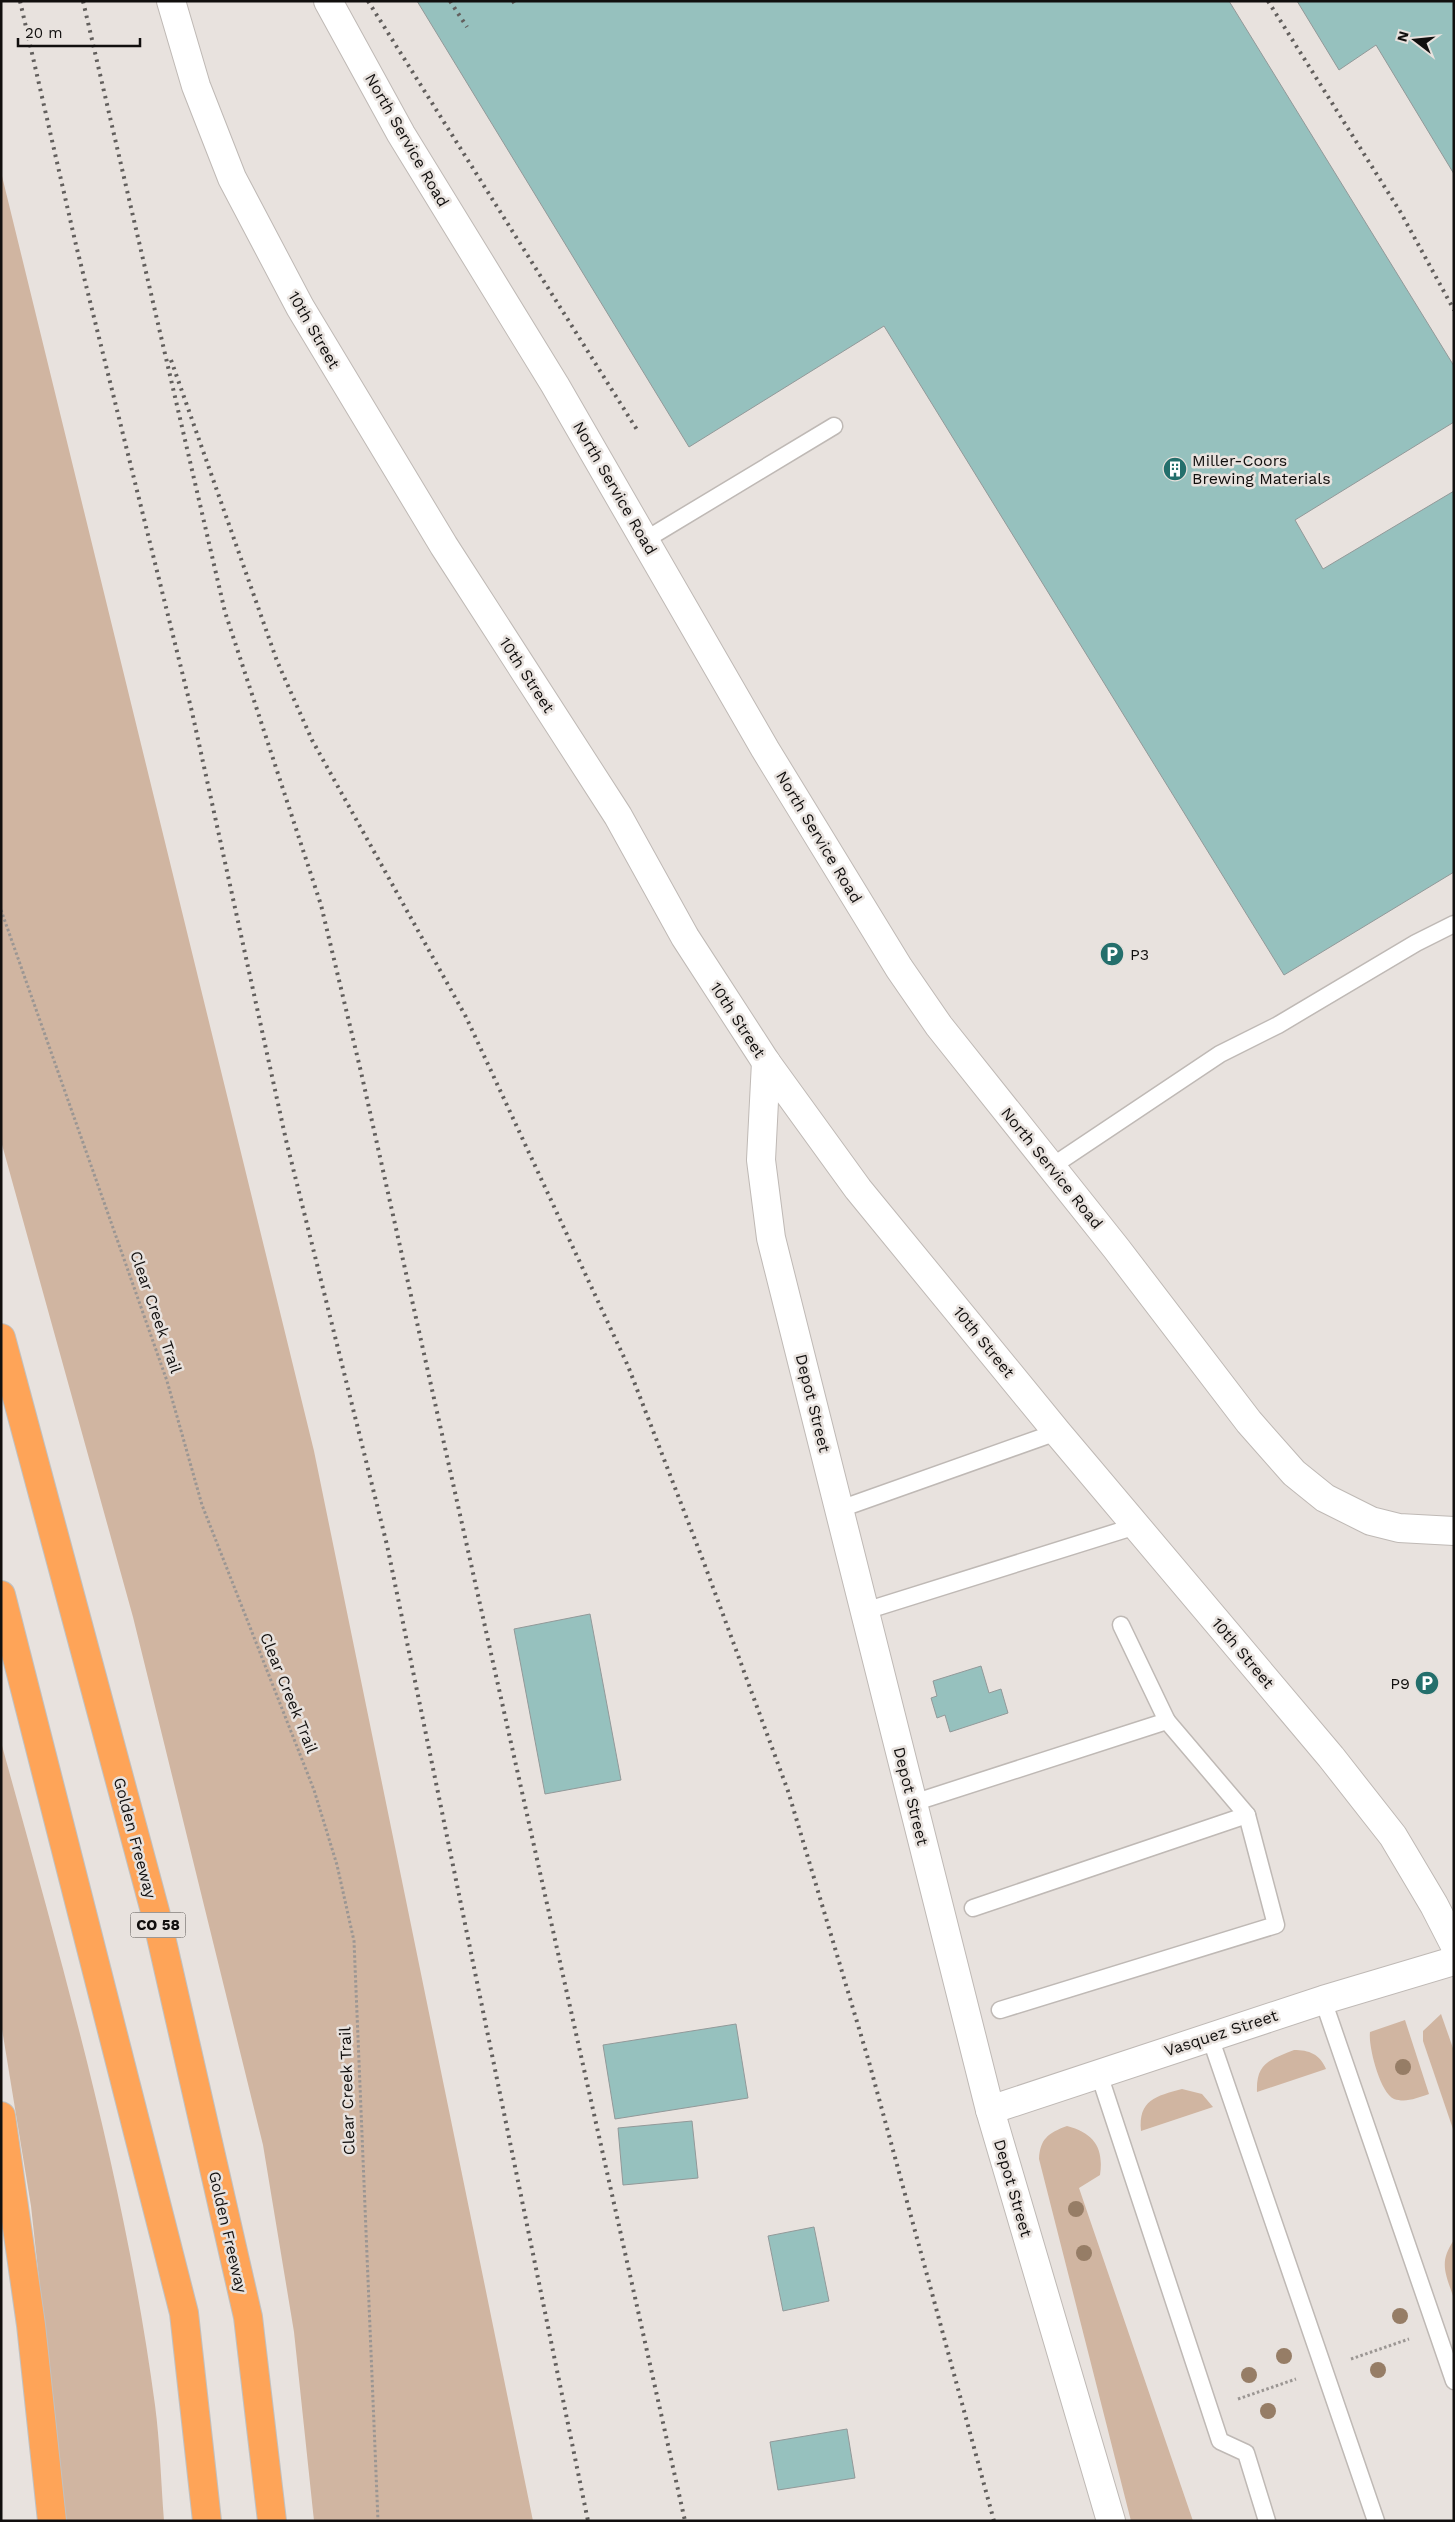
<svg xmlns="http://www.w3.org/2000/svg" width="1455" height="2522" font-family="'Work Sans',sans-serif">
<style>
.green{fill:#d0b5a1}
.building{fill:#96c1be;stroke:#929999}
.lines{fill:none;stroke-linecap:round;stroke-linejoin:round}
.lane-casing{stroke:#bfb9b5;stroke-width:19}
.street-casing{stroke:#bfb9b5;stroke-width:30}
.secondary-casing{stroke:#bfb9b5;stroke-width:30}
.highway-casing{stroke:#c1c1c0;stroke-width:30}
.path{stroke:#9b9693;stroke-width:3;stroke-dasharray:2.5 2.5;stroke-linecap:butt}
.lane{stroke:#fff;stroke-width:16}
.street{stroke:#fff;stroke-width:28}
.secondary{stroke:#fff;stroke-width:28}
.highway{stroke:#fea458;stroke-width:28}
.rail{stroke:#625f5d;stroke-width:4;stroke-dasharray:2.5 5;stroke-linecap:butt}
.tree{fill:#967d66}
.labels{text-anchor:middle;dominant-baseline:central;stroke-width:5;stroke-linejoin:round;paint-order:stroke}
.shield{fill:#e8e2de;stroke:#524e4c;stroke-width:1}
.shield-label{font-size:15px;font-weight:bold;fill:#110f0e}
.street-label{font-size:16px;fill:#110f0e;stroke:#e8e2de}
.poi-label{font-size:16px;fill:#110f0e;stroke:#e8e2de;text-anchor:start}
</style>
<rect width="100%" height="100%" fill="#e8e2de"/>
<g class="green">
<path d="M1,172L314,1451L533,2521H314L294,2332L263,2145L133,1617L1,1141Z"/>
<path d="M1,1742C61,1960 125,2180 155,2405C160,2443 161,2482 164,2521H63L59,2462L31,2206L1,2023Z"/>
<path d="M1441,2014L1454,2051V2132L1423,2041V2031Z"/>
<path d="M1405,2020L1429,2094C1417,2098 1406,2103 1394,2099C1380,2093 1368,2046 1370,2032Z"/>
<path d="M1294,2050C1309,2050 1320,2054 1326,2069L1257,2092C1256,2063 1269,2060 1294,2050Z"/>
<path d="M1182,2089L1202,2094L1213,2107L1141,2131C1138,2100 1156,2096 1182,2089Z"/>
<path d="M1067,2126C1094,2133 1104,2148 1100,2175L1079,2188L1193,2521H1131L1039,2159C1040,2139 1048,2133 1067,2126Z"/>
<path d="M1454,2240V2299C1446,2274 1438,2263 1454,2240Z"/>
</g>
<g class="building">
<path d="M417,1H1229L1454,366V422L1295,520L1323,569L1454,491V872L1284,975L884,326L689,447Z"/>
<path d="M1297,1H1454V174L1376,45L1339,70Z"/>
<path d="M590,1614L621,1780L545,1794L514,1629Z"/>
<path d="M981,1666L989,1693L1001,1689L1008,1713L950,1732L945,1715L937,1718L931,1698L937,1696L933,1681Z"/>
<path d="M736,2024L748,2098L615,2119L603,2045Z"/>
<path d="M692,2121L698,2178L623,2185L618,2128Z"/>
<path d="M814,2227L829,2301L783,2311L768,2236Z"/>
<path d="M847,2429L855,2478L778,2490L770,2442Z"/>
</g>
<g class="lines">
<g class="lane-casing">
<g id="lane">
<path d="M645,540L834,426"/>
<path d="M1051,1167L1220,1054L1278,1025L1416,943L1454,924"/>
<path d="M840,1509L1057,1432"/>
<path d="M865,1611L1136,1526"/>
<path d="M1121,1625L1167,1721"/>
<path d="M913,1803L1167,1721L1247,1815L1276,1925L1000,2010"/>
<path d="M973,1908L1247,1815"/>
<path d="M1323,2000L1454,2381"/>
<path d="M1210,2037L1376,2521"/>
<path d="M1099,2074L1220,2441L1246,2453L1267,2521"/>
</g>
</g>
<g class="street-casing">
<g id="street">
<path d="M328,1L401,134L555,385L765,749L899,968L939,1026L1116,1248L1249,1422L1294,1473L1325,1498L1371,1521L1399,1528L1454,1531"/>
<path d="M766,1062L761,1160L771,1238L990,2110L1111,2521"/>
<path d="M990,2110L1323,2000L1454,1961"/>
</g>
</g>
<g class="secondary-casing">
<path id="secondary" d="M171,1L196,86L232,178L300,307L444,546L618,816L685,937L766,1062L858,1189L1057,1432L1331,1757L1393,1836L1434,1905L1454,1944"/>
</g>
<g class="highway-casing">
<g id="highway">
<path d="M1,1338L156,1915L248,2317L272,2521"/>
<path d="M1,1595L184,2313L207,2521"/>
<path d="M1,2116L31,2325L52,2521"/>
</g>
</g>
<g class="path">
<path d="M1,910L167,1381L202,1505L314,1790L337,1865L354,1941L378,2521"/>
<path d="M1351,2359L1409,2339"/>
<path d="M1238,2399L1296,2379"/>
</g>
<use href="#lane" class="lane"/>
<use href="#street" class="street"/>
<use href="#secondary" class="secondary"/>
<use href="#highway" class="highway"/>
<g class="rail">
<path d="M20,1L76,245L192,712L286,1140L387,1545L588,2521"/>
<path d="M83,1L225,612L321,905L361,1072L685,2521"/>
<path d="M368,1L639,433"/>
<path d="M450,1L467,27"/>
<path d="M513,1L516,6"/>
<path d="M1268,1L1401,213L1454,310"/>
<path d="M171,360L277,661L312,740L466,1017L628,1366L704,1563L788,1791L869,2062L994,2521"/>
</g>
</g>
<g class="tree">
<circle cx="1403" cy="2067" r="8"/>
<circle cx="1076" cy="2209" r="8"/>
<circle cx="1084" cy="2253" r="8"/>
<circle cx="1400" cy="2316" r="8"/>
<circle cx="1284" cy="2356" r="8"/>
<circle cx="1378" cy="2370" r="8"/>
<circle cx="1249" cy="2375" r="8"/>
<circle cx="1268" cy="2411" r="8"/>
</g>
<defs>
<g id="building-disc" transform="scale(1.25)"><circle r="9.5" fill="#246f6c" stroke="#e8e2de"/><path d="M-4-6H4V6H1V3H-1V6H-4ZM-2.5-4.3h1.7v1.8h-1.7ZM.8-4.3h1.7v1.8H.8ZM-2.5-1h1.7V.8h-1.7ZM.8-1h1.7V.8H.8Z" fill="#fff"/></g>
<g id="parking-disc" transform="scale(1.25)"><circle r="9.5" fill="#246f6c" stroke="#e8e2de"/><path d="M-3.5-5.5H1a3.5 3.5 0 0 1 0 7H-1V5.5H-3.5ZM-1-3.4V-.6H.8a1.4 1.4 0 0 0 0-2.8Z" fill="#fff"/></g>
</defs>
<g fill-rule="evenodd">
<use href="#building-disc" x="1175" y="469"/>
<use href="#parking-disc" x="1112" y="954"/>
<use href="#parking-disc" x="1427" y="1683"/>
</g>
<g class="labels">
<rect class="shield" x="130.5" y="1912.5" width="55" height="25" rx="4"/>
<g class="shield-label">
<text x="158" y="1925">CO 58</text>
</g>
<g class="street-label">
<text transform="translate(407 140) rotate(60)">North Service Road</text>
<text transform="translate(314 330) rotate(60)">10th Street</text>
<text transform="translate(615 488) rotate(60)">North Service Road</text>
<text transform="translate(527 675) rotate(57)">10th Street</text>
<text transform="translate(819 837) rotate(59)">North Service Road</text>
<text transform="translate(738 1020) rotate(57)">10th Street</text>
<text transform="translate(1052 1168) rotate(51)">North Service Road</text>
<text transform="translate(156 1312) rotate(71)">Clear Creek Trail</text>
<text transform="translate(984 1342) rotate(51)">10th Street</text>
<text transform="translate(813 1403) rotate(76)">Depot Street</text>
<text transform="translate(1243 1653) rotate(50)">10th Street</text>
<text transform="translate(289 1693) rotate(68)">Clear Creek Trail</text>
<text transform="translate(911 1796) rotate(76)">Depot Street</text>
<text transform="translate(135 1838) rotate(75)">Golden Freeway</text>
<text transform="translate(1221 2033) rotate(-18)">Vasquez Street</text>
<text transform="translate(347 2091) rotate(-92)">Clear Creek Trail</text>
<text transform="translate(1013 2188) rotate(74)">Depot Street</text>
<text transform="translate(228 2232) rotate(77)">Golden Freeway</text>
</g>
<g class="poi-label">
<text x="1192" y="460">Miller-Coors<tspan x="1192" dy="18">Brewing Materials</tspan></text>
<text x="1130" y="954">P3</text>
<text x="1410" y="1683" text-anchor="end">P9</text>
</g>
</g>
<rect width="1455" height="2522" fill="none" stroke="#110f0e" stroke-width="5"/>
<g transform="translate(1415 40) rotate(286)" stroke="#e8e2de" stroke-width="4" paint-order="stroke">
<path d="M0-4L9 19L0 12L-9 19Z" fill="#110f0e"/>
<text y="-8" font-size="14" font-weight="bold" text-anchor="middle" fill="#110f0e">N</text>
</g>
<path d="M18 38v8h122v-8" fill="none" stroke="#110f0e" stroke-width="2.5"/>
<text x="25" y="38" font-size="15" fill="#110f0e" stroke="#e8e2de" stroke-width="4" paint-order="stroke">20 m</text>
</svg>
